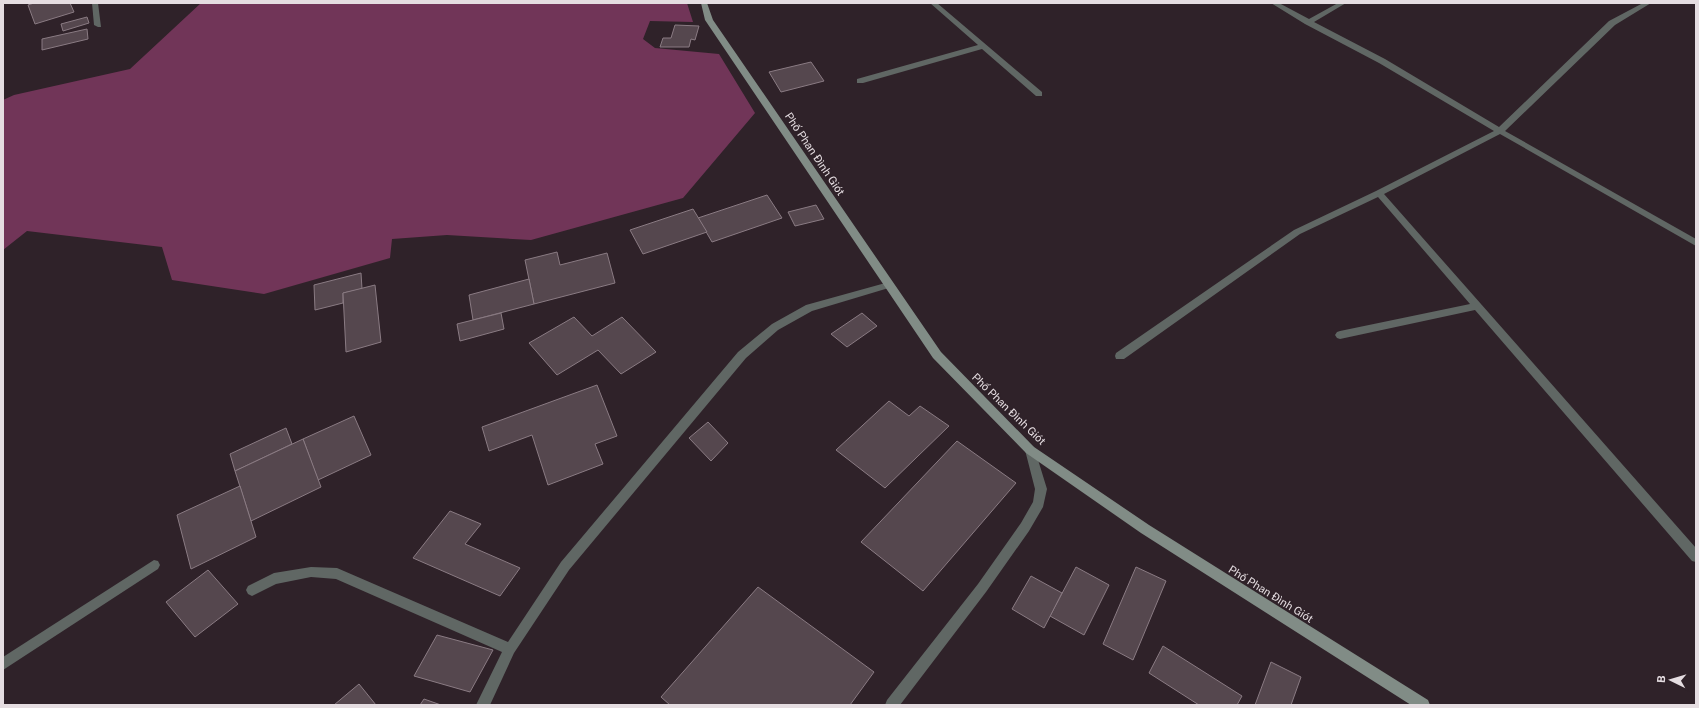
<svg xmlns="http://www.w3.org/2000/svg" width="1699" height="708" font-family="'Public Sans',sans-serif">
<style>
.green{fill:#713558}
.building{fill:#55474e;stroke:#8a7b83}
.lines{fill:none;stroke-linecap:round;stroke-linejoin:round}
.street{fill:#606764;fill-rule:evenodd}
.secondary{fill:#818c86;fill-rule:evenodd}
.labels{text-anchor:middle;dominant-baseline:central;stroke-width:3;stroke-linejoin:round;paint-order:stroke}
.street-label{font-size:11px;fill:#e5dde1;stroke:#2f2229}
</style>
<rect width="100%" height="100%" fill="#2f2229"/>
<path class="green" d="M201,3H687L693,22L650,21L643,39L655,48L719,54L755,113L683,198L531,240L447,235L392,239L390,258L264,294L172,280L162,247L27,231L3,250V100L14,95L130,69Z"/>
<g class="building">
<path d="M34,3H70L74,12L35,24L28,5Z"/>
<path d="M87,17L89,23L63,31L61,24Z"/>
<path d="M675,25L699,26L695,40L691,39L689,47H660L663,38H671Z"/>
<path d="M87,29L88,39L42,50V39Z"/>
<path d="M811,62L824,81L781,92L769,72Z"/>
<path d="M767,195L782,218L712,242L698,218Z"/>
<path d="M816,205L824,219L795,226L788,212Z"/>
<path d="M693,209L707,232L643,254L630,230Z"/>
<path d="M557,252L560,265L607,253L615,283L534,304L525,260Z"/>
<path d="M361,273L362,289L343,293V303L315,310L314,285Z"/>
<path d="M529,279L534,304L473,320L469,295Z"/>
<path d="M375,285L381,342L346,352L343,293Z"/>
<path d="M501,313L504,329L460,341L457,324Z"/>
<path d="M862,313L877,326L847,347L831,334Z"/>
<path d="M574,317L592,336L622,317L656,352L621,374L598,350L557,375L529,343Z"/>
<path d="M597,385L617,436L595,444L603,464L548,485L532,435L489,451L482,427Z"/>
<path d="M889,401L909,416L920,406L949,426L885,488L836,450Z"/>
<path d="M354,416L371,455L318,480L303,439Z"/>
<path d="M708,422L728,443L711,461L689,438Z"/>
<path d="M286,428L292,444L235,471L230,454Z"/>
<path d="M303,439L321,487L251,521L235,471Z"/>
<path d="M957,441L1016,483L923,591L861,542Z"/>
<path d="M240,486L256,537L191,569L177,515Z"/>
<path d="M450,511L481,524L465,544L520,568L500,596L413,558Z"/>
<path d="M1076,567L1109,585L1084,635L1050,616Z"/>
<path d="M1136,567L1166,581L1133,660L1103,644Z"/>
<path d="M208,570L238,604L195,637L166,602Z"/>
<path d="M1031,576L1062,593L1044,628L1012,609Z"/>
<path d="M758,587L874,672L850,705H670L661,697Z"/>
<path d="M437,635L493,650L470,692L414,676Z"/>
<path d="M1163,646L1242,696L1237,705H1199L1149,673Z"/>
<path d="M1271,662L1301,677L1291,705H1255Z"/>
<path d="M359,684L376,705H334Z"/>
<path d="M424,699L441,705H420Z"/>
</g>
<g class="lines">
<g class="street">
<path d="M92,3H98L101,27H98L94,25Z"/>
<path d="M930,3H937L1042,92V96H1036L982,49L863,83H857V79L978,45Z"/>
<path d="M1271,3H1279L1309,19L1338,3H1346L1314,22L1385,59L1499,127L1609,21L1643,3H1651L1615,25L1505,131L1696,239V246L1500,134L1384,194L1696,548V562L1692,561L1475,310L1340,339L1337,338L1335,335L1337,332L1340,331L1470,304L1378,197L1300,234L1124,359H1116L1115,356L1116,353L1294,230L1376,191L1494,131L1379,63L1305,24Z"/>
<path d="M889,282L894,285L892,287L812,311L778,330L746,358L569,570L514,653L490,705H476L502,652L336,579L311,577L276,584L252,596L248,594L246,590L248,586L274,573L311,567L337,568L508,642L561,562L738,352L772,324L806,305Z"/>
<path d="M1030,445L1034,447L1035,450L1047,489L1043,507L1029,531L986,592L900,705H885L887,700L978,584L1021,523L1033,502L1035,489L1025,450L1026,447Z"/>
<path d="M154,560L158,561L160,565L158,569L3,670V657Z"/>
</g>
<path class="secondary" d="M701,3H707L713,20L941,352L1034,447L1149,525L1428,700L1430,705H1411L1141,533L1026,453L933,358L705,20Z"/>
</g>
<g class="labels">
<g class="street-label">
<text transform="translate(815 154) rotate(56)">Phố Phan Đình Giót</text>
<text transform="translate(1009 409) rotate(44)">Phố Phan Đình Giót</text>
<text transform="translate(1271 594) rotate(32)">Phố Phan Đình Giót</text>
</g>
</g>
<rect width="1699" height="708" fill="none" stroke="#e5dde1" stroke-width="8"/>
<g transform="translate(1671 680) rotate(275)" stroke="#2f2229" stroke-width="3" paint-order="stroke">
<path d="M0-3L7 15L0 10L-7 15Z" fill="#e5dde1"/>
<text y="-6" font-size="11" font-weight="bold" text-anchor="middle" fill="#e5dde1">B</text>
</g>
</svg>
